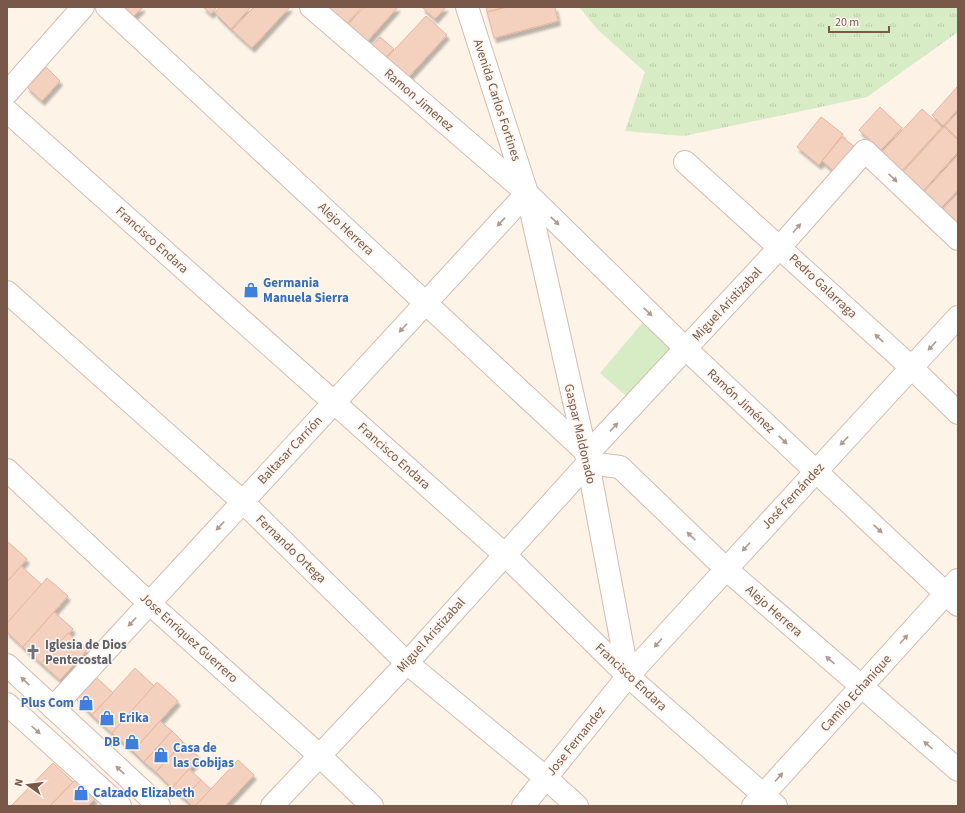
<svg xmlns="http://www.w3.org/2000/svg" width="965" height="813" font-family="'Source Sans 3',sans-serif">
<style>
.grass{fill:url(#grass-tufts)}
.green{fill:#d7ecc5}
.building{fill:#f4d0be;stroke:#e7b59d;filter:url(#shadow)}
.lines{fill:none;stroke-linecap:round;stroke-linejoin:round}
.minor-casing{stroke:#d3bcaf;stroke-width:24}
.minor{stroke:#fff;stroke-width:22}
.oneway{fill:#af9b92}
.labels{text-anchor:middle;dominant-baseline:central;stroke-width:3;stroke-linejoin:round;paint-order:stroke}
.street-label{font-size:13px;fill:#79584a;stroke:#fff7ef}
.shop-label{font-size:13px;font-weight:bold;fill:#366cbe;stroke:#fff7ef;text-anchor:start}
.worship-label{font-size:13px;font-weight:bold;fill:#5b616d;stroke:#fff7ef;text-anchor:start}
</style>
<defs>
<pattern id="grass-tufts" width="24" height="20" patternUnits="userSpaceOnUse"><rect width="24" height="20" fill="#d7ecc5"/><path d="M3 7l-1-3M5 7V3M7 7l1-3M15 17l-1-3M17 17v-4M19 17l1-3" fill="none" stroke="#bcccab"/></pattern>
<filter id="shadow"><feDropShadow dx="2.5" dy="4.5" stdDeviation="1" flood-color="#0004"/></filter>
</defs>
<rect width="100%" height="100%" fill="#fdf3e7"/>
<path class="grass" d="M579,7H958V32L867,97L684,136L625,131L645,72L598,30Z"/>
<path class="green" d="M644,321L676,349L632,401L600,373Z"/>
<g class="building">
<path d="M122,7H143L133,17Z"/>
<path d="M203,7H217L211,14Z"/>
<path d="M220,7H251L231,29L215,13Z"/>
<path d="M254,7H290L252,48L232,30Z"/>
<path d="M326,7H362L344,27Z"/>
<path d="M364,7H398L363,46L344,29Z"/>
<path d="M422,7H446L435,19Z"/>
<path d="M486,7H505L487,12Z"/>
<path d="M508,7H555L558,21L494,38L487,12Z"/>
<path d="M426,16L447,35L403,83L382,63Z"/>
<path d="M380,37L394,49L381,62L368,50Z"/>
<path d="M46,67L60,81L42,101L27,87Z"/>
<path d="M958,86V109L943,126L932,115Z"/>
<path d="M880,107L902,128L881,150L859,130Z"/>
<path d="M922,109L942,127L901,172L881,153Z"/>
<path d="M958,112V139L945,126Z"/>
<path d="M821,117L843,134L819,165L797,147Z"/>
<path d="M944,127L958,140V152L921,193L901,174Z"/>
<path d="M842,137L860,151L840,176L822,161Z"/>
<path d="M958,155V190L941,208L924,192Z"/>
<path d="M958,193V230L939,213Z"/>
<path d="M7,541L27,559L7,582Z"/>
<path d="M21,566L42,585L7,623V582Z"/>
<path d="M47,578L68,596L23,647L7,632V623Z"/>
<path d="M54,612L73,629L41,663L23,647Z"/>
<path d="M68,633L87,650L60,680L41,663Z"/>
<path d="M135,668L154,686L112,733L92,715Z"/>
<path d="M96,677L113,693L92,715L76,699Z"/>
<path d="M157,682L178,701L133,751L112,733Z"/>
<path d="M160,721L172,731L144,762L133,751Z"/>
<path d="M172,731L183,742L156,772L144,762Z"/>
<path d="M183,742L200,758L172,788L156,772Z"/>
<path d="M238,760L254,775L225,806H195Z"/>
<path d="M53,763L73,782L50,806H11Z"/>
<path d="M189,769L201,780L184,798L172,788Z"/>
<path d="M75,780L95,799L88,806H50Z"/>
<path d="M201,780L211,789L195,806H192L184,798Z"/>
</g>
<g class="lines">
<g class="minor-casing">
<g id="minor">
<path d="M107,7L586,452H589L592,449L780,247L865,151L958,239"/>
<path d="M311,7L527,193L686,349L958,605"/>
<path d="M467,7L527,193L588,463L628,676"/>
<path d="M7,93L83,7"/>
<path d="M7,111L504,554L628,676L776,806"/>
<path d="M685,162L912,368L958,413"/>
<path d="M7,292L243,502L407,663L546,778L577,806"/>
<path d="M7,470L149,603L319,755L372,806"/>
<path d="M7,665L159,806"/>
<path d="M7,704L120,806"/>
<path d="M53,708L527,193"/>
<path d="M272,806L407,663L588,463L620,467L726,569L958,770"/>
<path d="M523,806L628,676L958,317"/>
<path d="M753,806L958,580"/>
</g>
</g>
<use href="#minor" class="minor"/>
</g>
<defs><path id="oneway-solid" d="M-6-.8H1V-3.2L6.5 0L1 3.2V.8H-6Z"/></defs>
<g class="oneway">
<use href="#oneway-solid" transform="translate(893 178) rotate(43)"/>
<use href="#oneway-solid" transform="translate(555 221) rotate(44)"/>
<use href="#oneway-solid" transform="translate(501 222) rotate(133)"/>
<use href="#oneway-solid" transform="translate(797 228) rotate(-49)"/>
<use href="#oneway-solid" transform="translate(648 312) rotate(44)"/>
<use href="#oneway-solid" transform="translate(403 328) rotate(133)"/>
<use href="#oneway-solid" transform="translate(879 338) rotate(-137)"/>
<use href="#oneway-solid" transform="translate(932 346) rotate(133)"/>
<use href="#oneway-solid" transform="translate(614 427) rotate(-47)"/>
<use href="#oneway-solid" transform="translate(783 440) rotate(43)"/>
<use href="#oneway-solid" transform="translate(844 441) rotate(133)"/>
<use href="#oneway-solid" transform="translate(220 526) rotate(133)"/>
<use href="#oneway-solid" transform="translate(878 529) rotate(43)"/>
<use href="#oneway-solid" transform="translate(691 536) rotate(-136)"/>
<use href="#oneway-solid" transform="translate(746 547) rotate(133)"/>
<use href="#oneway-solid" transform="translate(132 622) rotate(133)"/>
<use href="#oneway-solid" transform="translate(904 639) rotate(-48)"/>
<use href="#oneway-solid" transform="translate(658 643) rotate(132)"/>
<use href="#oneway-solid" transform="translate(830 660) rotate(-139)"/>
<use href="#oneway-solid" transform="translate(25 681) rotate(-137)"/>
<use href="#oneway-solid" transform="translate(36 730) rotate(42)"/>
<use href="#oneway-solid" transform="translate(928 745) rotate(-139)"/>
<use href="#oneway-solid" transform="translate(120 770) rotate(-137)"/>
<use href="#oneway-solid" transform="translate(779 777) rotate(-48)"/>
</g>
<defs>
<g id="shop-bare" transform="scale(1.2)"><path d="M-5-2.5h2.3a2.7 3.5 0 0 1 5.4 0H5L5.5 6h-11ZM-1.5-2.5h3a1.5 2.3 0 0 0-3 0Z" fill="#3f7fe0" stroke="#fff7ef" stroke-width="2.5" paint-order="stroke"/></g>
<g id="church-bare" transform="scale(1.2)"><path d="M-1.2-6h2.4v3.5h3.3v2.4h-3.3V6h-2.4V-.1h-3.3v-2.4h3.3Z" fill="#6b7280" stroke="#fff7ef" stroke-width="2.5" paint-order="stroke"/></g>
</defs>
<g fill-rule="evenodd">
<use href="#shop-bare" x="251" y="290"/>
<use href="#church-bare" x="33" y="652"/>
<use href="#shop-bare" x="86" y="703"/>
<use href="#shop-bare" x="107" y="718"/>
<use href="#shop-bare" x="132" y="742"/>
<use href="#shop-bare" x="161" y="755"/>
<use href="#shop-bare" x="81" y="793"/>
</g>
<g class="labels">
<g class="street-label">
<text transform="translate(419 100) rotate(41)">Ramon Jimenez</text>
<text transform="translate(497 100) rotate(72)">Avenida Carlos Fortines</text>
<text transform="translate(346 229) rotate(43)">Alejo Herrera</text>
<text transform="translate(152 240) rotate(42)">Francisco Endara</text>
<text transform="translate(823 286) rotate(43)">Pedro Galarraga</text>
<text transform="translate(727 304) rotate(-47)">Miguel Aristizabal</text>
<text transform="translate(741 401) rotate(43)">Ramón Jiménez</text>
<text transform="translate(580 434) rotate(77)">Gaspar Maldonado</text>
<text transform="translate(290 450) rotate(-47)">Baltasar Carrión</text>
<text transform="translate(394 456) rotate(42)">Francisco Endara</text>
<text transform="translate(793 496) rotate(-47)">José Fernández</text>
<text transform="translate(291 549) rotate(44)">Fernando Ortega</text>
<text transform="translate(774 611) rotate(41)">Alejo Herrera</text>
<text transform="translate(431 635) rotate(-48)">Miguel Aristizabal</text>
<text transform="translate(189 638) rotate(42)">Jose Enriquez Guerrero</text>
<text transform="translate(631 677) rotate(43)">Francisco Endara</text>
<text transform="translate(856 693) rotate(-48)">Camilo Echanique</text>
<text transform="translate(576 741) rotate(-51)">Jose Fernandez</text>
</g>
<g class="shop-label">
<text x="263" y="283">Germania<tspan x="263" dy="15">Manuela Sierra</tspan></text>
<text x="74" y="703" text-anchor="end">Plus Com</text>
<text x="119" y="718">Erika</text>
<text x="120" y="742" text-anchor="end">DB</text>
<text x="173" y="748">Casa de<tspan x="173" dy="15">las Cobijas</tspan></text>
<text x="93" y="793">Calzado Elizabeth</text>
</g>
<g class="worship-label">
<text x="45" y="645">Iglesia de Dios<tspan x="45" dy="15">Pentecostal</tspan></text>
</g>
</g>
<rect width="965" height="813" fill="none" stroke="#79584a" stroke-width="16"/>
<g transform="translate(28 785) rotate(284)" stroke="#fff7ef" stroke-width="3" paint-order="stroke">
<path d="M0-3L7 15L0 10L-7 15Z" fill="#79584a"/>
<text y="-6" font-size="11" font-weight="bold" text-anchor="middle" fill="#79584a">N</text>
</g>
<path d="M829 26v6h60v-6" fill="none" stroke="#79584a" stroke-width="2"/>
<text x="835" y="26" font-size="12" fill="#79584a" stroke="#fff7ef" stroke-width="3" paint-order="stroke">20 m</text>
</svg>
